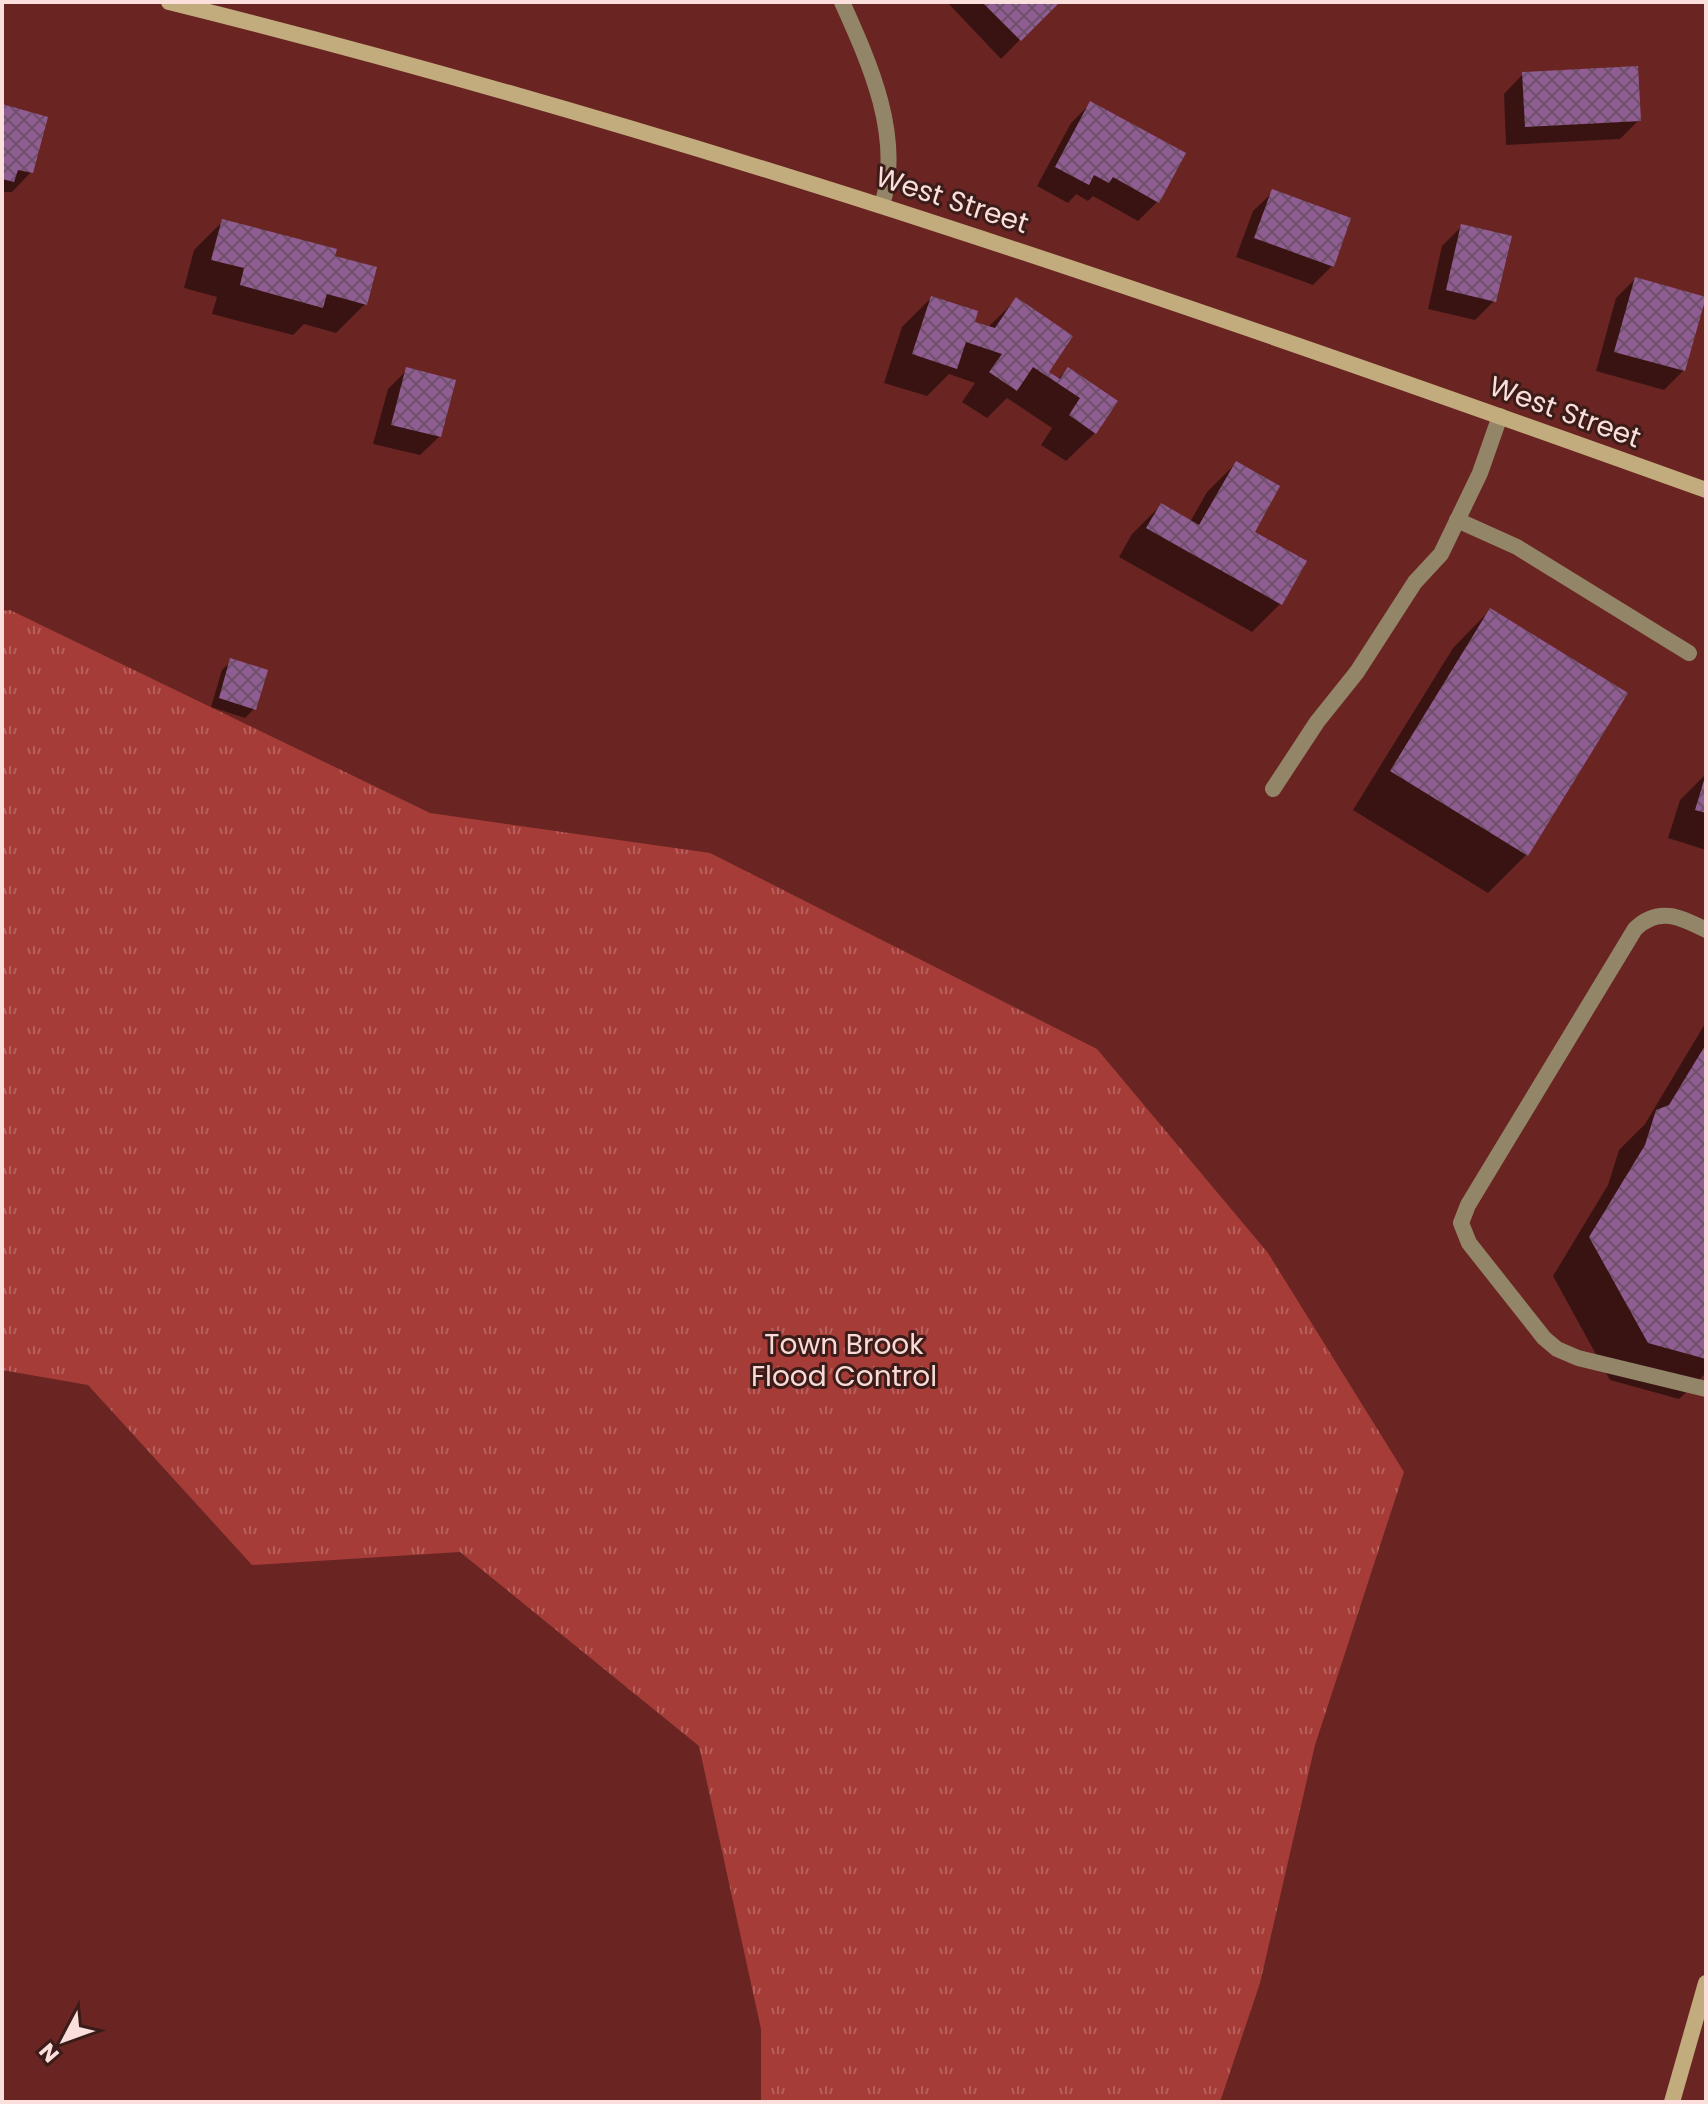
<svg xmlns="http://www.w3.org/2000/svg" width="1708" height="2104" font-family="Poppins,sans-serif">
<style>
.park{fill:url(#park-tufts)}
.shadow{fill:#0007}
.building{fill:url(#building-cross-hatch)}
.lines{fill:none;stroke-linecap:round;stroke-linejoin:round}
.lane{stroke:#938568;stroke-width:16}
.street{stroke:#938568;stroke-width:16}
.secondary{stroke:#c2ac7d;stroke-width:16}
.labels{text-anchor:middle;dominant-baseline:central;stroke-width:6;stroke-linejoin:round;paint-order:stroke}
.street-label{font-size:28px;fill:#fadfdc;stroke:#3b1c19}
.park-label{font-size:28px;fill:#fadad6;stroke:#3b1c19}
</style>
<defs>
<pattern id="park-tufts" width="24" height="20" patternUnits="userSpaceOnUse" patternTransform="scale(2)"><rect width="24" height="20" fill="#a53c38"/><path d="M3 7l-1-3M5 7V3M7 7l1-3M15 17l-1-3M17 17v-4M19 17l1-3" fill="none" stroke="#b7615e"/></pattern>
<pattern id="building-cross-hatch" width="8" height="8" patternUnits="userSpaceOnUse" patternTransform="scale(2)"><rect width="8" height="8" fill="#905d92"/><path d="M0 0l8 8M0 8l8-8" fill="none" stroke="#6e506a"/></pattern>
</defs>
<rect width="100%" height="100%" fill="#6a2523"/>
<path class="park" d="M10,610L430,813L710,853L1097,1049L1268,1253L1404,1472L1315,1745L1260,1983L1220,2102H761V2029L699,1746L460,1552L252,1565L88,1385L2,1370V611Z"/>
<g class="shadow">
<path d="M947,2H1057L1001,59Z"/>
<path d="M1523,74L1639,120L1620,139L1506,145L1504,94Z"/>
<path d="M1090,104L1158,201L1138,221L1093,196L1088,201L1076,194L1068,203L1037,186L1071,123Z"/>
<path d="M2,106L31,172L12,192H2Z"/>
<path d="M1273,192L1332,266L1313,285L1236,257L1253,211Z"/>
<path d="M223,221L332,257L365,304L336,333L304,324L293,335L212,314L217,297L184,288L194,250Z"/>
<path d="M1462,226L1494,301L1475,320L1428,309L1442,246Z"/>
<path d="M1635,279L1684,370L1664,390L1596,371L1616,298Z"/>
<path d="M931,298L987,328L1016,300L1046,373L1057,380L1068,369L1095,433L1066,461L1041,445L1052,428L1007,398L987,418L962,402L975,383L949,374L927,396L884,383L902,327Z"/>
<path d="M407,370L440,436L420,455L373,444L388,389Z"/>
<path d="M1236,463L1252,533L1281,603L1252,632L1119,557L1132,534L1161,505L1190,522L1207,492Z"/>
<path d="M1490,610L1625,693L1526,855L1488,893L1353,810L1453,648Z"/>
<path d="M231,661L254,709L245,718L211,707L222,670Z"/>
<path d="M1706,774V850L1668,838L1680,800Z"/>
<path d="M1706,1022V1373L1679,1399L1610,1380L1553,1276L1608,1185L1619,1150L1645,1124Z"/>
</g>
<g class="building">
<path d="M982,2H1060L1021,41Z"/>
<path d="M1638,66L1641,121L1525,127L1522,72Z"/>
<path d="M1090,101L1186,153L1159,203L1113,177L1109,183L1094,175L1089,185L1055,167Z"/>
<path d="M2,104L48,117L33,173L18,170L14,182L2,179Z"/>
<path d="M1272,189L1351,218L1334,267L1254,238Z"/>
<path d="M222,219L337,249L335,256L377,267L367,305L327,294L323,308L240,285L244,268L211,260Z"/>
<path d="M1461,224L1512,236L1496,302L1446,290Z"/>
<path d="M1635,277L1706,297L1685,371L1614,352Z"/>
<path d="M931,296L978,311L975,322L995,328L1016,297L1073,336L1049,372L1060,379L1068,367L1118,401L1096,434L1069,415L1080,398L1033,367L1017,391L989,372L1002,354L966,342L957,369L912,354Z"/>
<path d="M406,367L456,380L441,437L391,425Z"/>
<path d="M1236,461L1280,486L1255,532L1307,561L1282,605L1146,528L1161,503L1199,525Z"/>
<path d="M1490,608L1628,693L1528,856L1390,771Z"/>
<path d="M230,658L268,670L256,710L219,698Z"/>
<path d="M1705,777L1706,778V813L1695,810Z"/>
<path d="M1706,1044V1359L1648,1343L1589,1237L1645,1145L1656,1110L1669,1105Z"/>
</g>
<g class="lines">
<g class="lane">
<path d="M1457,520L1517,547L1689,653"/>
<path d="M1273,789L1317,722L1357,672L1415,582L1441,554L1480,473L1500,416"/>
<path d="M1706,930C1681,917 1658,906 1635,929L1468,1205L1461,1223L1469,1243L1544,1338L1557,1349L1578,1358L1706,1389"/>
</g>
<path class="street" d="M842,2C870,64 903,137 882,205"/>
<g class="secondary">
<path d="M169,2C691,131 1200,308 1706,490"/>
<path d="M1672,2102L1706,1983"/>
</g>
</g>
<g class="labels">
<g class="street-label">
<text transform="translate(952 200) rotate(18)">West Street</text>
<text transform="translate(1565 412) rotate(20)">West Street</text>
</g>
<g class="park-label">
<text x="844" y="1344">Town Brook<tspan x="844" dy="32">Flood Control</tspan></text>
</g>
</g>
<rect width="1708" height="2104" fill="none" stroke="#fadfdc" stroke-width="8"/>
<g transform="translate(64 2040) rotate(229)" stroke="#3b1c19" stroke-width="6" paint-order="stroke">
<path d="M0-6L14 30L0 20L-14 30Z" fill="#fadfdc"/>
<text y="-12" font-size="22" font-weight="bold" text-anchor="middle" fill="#fadfdc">N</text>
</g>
</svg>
